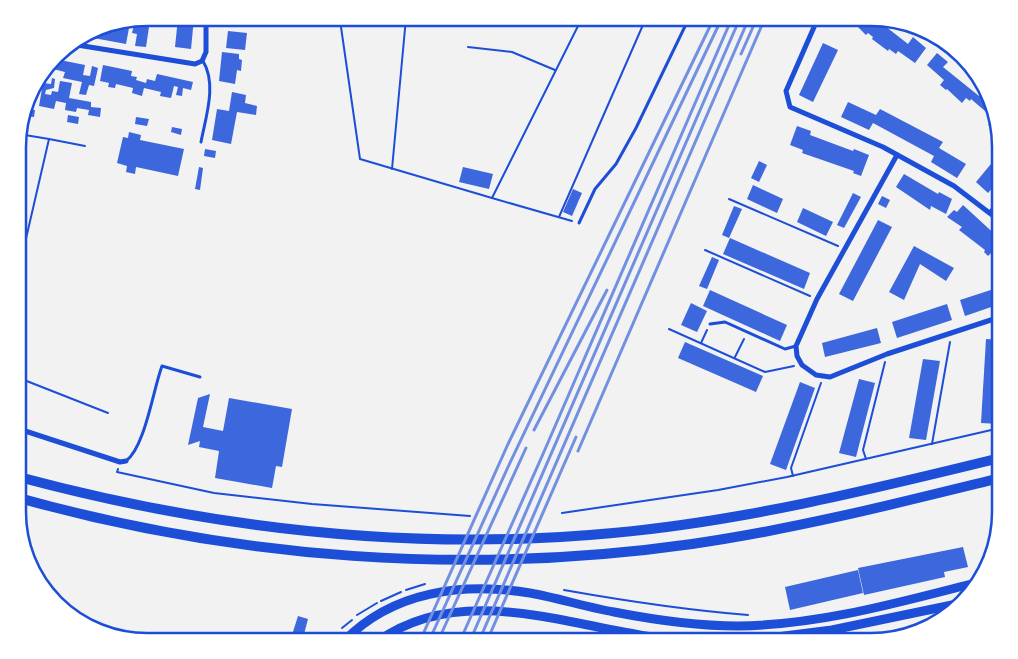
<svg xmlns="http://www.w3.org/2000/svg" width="1018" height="659" font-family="'Asap Condensed',sans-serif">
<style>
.building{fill:#3d67dc}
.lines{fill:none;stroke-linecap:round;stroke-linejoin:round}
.path{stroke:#1d4ed8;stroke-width:2}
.service{stroke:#1d4ed8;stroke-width:3}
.minor{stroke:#1d4ed8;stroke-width:5}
.secondary{stroke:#1d4ed8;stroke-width:9}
.trunk{stroke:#1d4ed8;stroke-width:10}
.rail{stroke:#7290e2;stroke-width:3}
.rim{fill:none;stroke:#1d4ed8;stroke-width:2.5}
</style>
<rect width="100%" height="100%" fill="#f2f2f2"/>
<g class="building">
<path d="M178,18H194L191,49L175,47Z"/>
<path d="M218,18H233L231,27L217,25Z"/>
<path d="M855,18L876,19L908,44L913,37L926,48L915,63L898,51L896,54L889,49L888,51L872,39L873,37L868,33L866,35L852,21Z"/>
<path d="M139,19L138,26L149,27L146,47L135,46L137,34L132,33L134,25H130V21Z"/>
<path d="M117,23V26L129,28L126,44L88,37L89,33L98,27Z"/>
<path d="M228,31L247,33L245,50L226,48Z"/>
<path d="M823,43L838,50L813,102L799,95Z"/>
<path d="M222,52L239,54V59L242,60L241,71L237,70L235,84L219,81Z"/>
<path d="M937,53L948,62L943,67L979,96L985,90L990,105L985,111L971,99L970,101L966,98L962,103L947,89L946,90L940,85L944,80L927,65Z"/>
<path d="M55,59L85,65L83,75L90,76L92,66L98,68L94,86L89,85L86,95L79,94L82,82L63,78L65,72L53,69Z"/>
<path d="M103,65L132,71L131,76L137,77L136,80L146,83L147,79L155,81L157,74L193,82L191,90L183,88L182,96L176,95L178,87L174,86L171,98L160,96L161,92L144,88L142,96L132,93L133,88L116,84L115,88L108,87L109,83L100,81Z"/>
<path d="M52,78L55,79L54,88L46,90L45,94L51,95L52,91L58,92L60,81L72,83L69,98L91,102V107L101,108L100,117L88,115L89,110L77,108L76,112L65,110L66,103L56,101L54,109L39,106L43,83L51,84Z"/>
<path d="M232,92L246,95L245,103L257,106L256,115L237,112L231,144L212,140L217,109L229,111Z"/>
<path d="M28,100L34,101L33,107L26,106Z"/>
<path d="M848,102L876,115L880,109L943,142L939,148L966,164L957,178L931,162L934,156L873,123L869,130L841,117Z"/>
<path d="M25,109L35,110L34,117L24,116Z"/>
<path d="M68,115L79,117L78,124L67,122Z"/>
<path d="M136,117L149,119L147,126L135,124Z"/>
<path d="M994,118L996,126L999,134L988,125Z"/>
<path d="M797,126L811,131L810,135L853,151L854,149L869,155L861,176L853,173L854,171L802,153L803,150L790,145Z"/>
<path d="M172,127L182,129L181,135L171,132Z"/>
<path d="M129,132L141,135L140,140L184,149L178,176L136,167L135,174L126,172L127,166L117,163L123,137L128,138Z"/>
<path d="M205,149L216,151L215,158L204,156Z"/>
<path d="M1000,153V179L988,193L976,182Z"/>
<path d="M759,161L767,165L759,182L751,178Z"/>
<path d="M199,167L203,168L200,190L195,189Z"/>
<path d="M463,167L493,174L489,189L459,182Z"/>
<path d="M904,174L938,194L939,192L952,199L946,214L931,206L930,210L896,187Z"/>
<path d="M753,185L783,199L777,213L747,199Z"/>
<path d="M573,189L582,193L572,216L563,212Z"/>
<path d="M853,193L861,197L844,228L837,225Z"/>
<path d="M882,196L890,200L886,208L878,204Z"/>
<path d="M963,205L1000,239V262L991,253L988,256L984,252L985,250L959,230L962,227L947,217L954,210L957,212Z"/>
<path d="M734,206L742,209L729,238L722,235Z"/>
<path d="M803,208L833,222L826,236L797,222Z"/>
<path d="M878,220L892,227L853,301L839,294Z"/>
<path d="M730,238L810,273L804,289L723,254Z"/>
<path d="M914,246L954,268L946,281L920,264L904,300L889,292Z"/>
<path d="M712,257L719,260L707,289L699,286Z"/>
<path d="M1000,287V304L965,316L960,300Z"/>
<path d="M710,290L787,325L780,341L703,306Z"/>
<path d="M691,303L707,311L697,332L681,325Z"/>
<path d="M947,304L952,320L897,338L892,322Z"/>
<path d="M877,328L881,343L825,357L822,343Z"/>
<path d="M986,339L1000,340L999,424L981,423Z"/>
<path d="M685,342L763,376L756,392L678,358Z"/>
<path d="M923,359L940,361L926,440L909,438Z"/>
<path d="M859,379L875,383L856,457L839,453Z"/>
<path d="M800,382L815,388L786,470L770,464Z"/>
<path d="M210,394L203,427L223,431L229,398L292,409L282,467L276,466L272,488L215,478L219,451L199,447L200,441L188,445L198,398Z"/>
<path d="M963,547L968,567L944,572L945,577L864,595L858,568Z"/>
<path d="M858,570L863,593L790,610L785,587Z"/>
<path d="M298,616L308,619L303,638L292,635Z"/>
</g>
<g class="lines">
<g class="path">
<path d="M341,18V27L360,159L492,198"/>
<path d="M620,18L643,23"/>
<path d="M468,47L512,52L555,70"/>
<path d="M19,134L49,139L19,269"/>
<path d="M49,139L85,146"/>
<path d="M392,169L406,18"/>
<path d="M729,199L838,246"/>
<path d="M559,217L646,18"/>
<path d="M572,221L492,198L582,18"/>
<path d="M705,250L810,296"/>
<path d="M669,329L765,372L794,366"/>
<path d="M701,343L707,330"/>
<path d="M735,357L744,339"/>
<path d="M19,378L108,413"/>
<path d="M932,444L950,342"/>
<path d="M866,459L863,450L885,362"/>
<path d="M118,469L117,472L214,493L312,504L470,516"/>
<path d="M793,476L791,468L821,383"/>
<path d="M562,513L718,490L787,477L1000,428"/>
<path d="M406,590L425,584"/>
<path d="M564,590C626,601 685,610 748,615"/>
<path d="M381,601L401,592"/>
<path d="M357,615L377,603"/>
<path d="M342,628L352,620"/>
<path d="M329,641L335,635"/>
</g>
<g class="service">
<path d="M201,142C206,116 217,84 203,61"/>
<path d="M579,223L595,189L616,164L636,128L689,18"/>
<path d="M710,324L725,322L785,349L796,346"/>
<path d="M126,461C145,447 153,390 162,366L200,377"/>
</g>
<g class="minor">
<path d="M818,18L786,91L790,107L883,147L954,186L1000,221"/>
<path d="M71,44L195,64L202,61L206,52V18"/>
<path d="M897,155L817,299L796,346L797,356L802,365L816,375L830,377L887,354L1000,317"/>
<path d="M991,212L1000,200"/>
<path d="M19,429L120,462L126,461"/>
</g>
<g class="secondary">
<path d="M344,641C393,591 463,582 530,593C558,598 586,607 614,612C655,620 697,626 738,626C821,625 900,602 979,582"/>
<path d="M378,641C472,575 590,637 692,641"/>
<path d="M745,641L832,630L957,604"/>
</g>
<g class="trunk">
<path d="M19,477C213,529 412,552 613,533C744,521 873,489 1000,458"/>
<path d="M19,498C238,559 466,576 692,544C796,529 898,503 1000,478"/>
</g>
<g class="rail">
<path d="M741,54L757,18"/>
<path d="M534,430L607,290"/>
<path d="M578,451L765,18"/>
<path d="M420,641L508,444L714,18"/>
<path d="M429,641L508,467L722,18"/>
<path d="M438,641L526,448"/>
<path d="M460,641L543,454L732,18"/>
<path d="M470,641L740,18"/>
<path d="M479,641L749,18"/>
<path d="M487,641L576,437"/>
</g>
</g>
<path d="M0 0H1018V659H0ZM147 26H871A121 121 0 0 1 992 147V512A121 121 0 0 1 871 633H147A121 121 0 0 1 26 512V147A121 121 0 0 1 147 26Z" fill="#fff" fill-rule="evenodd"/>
<path class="rim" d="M147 26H871A121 121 0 0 1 992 147V512A121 121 0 0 1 871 633H147A121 121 0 0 1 26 512V147A121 121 0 0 1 147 26Z"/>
</svg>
